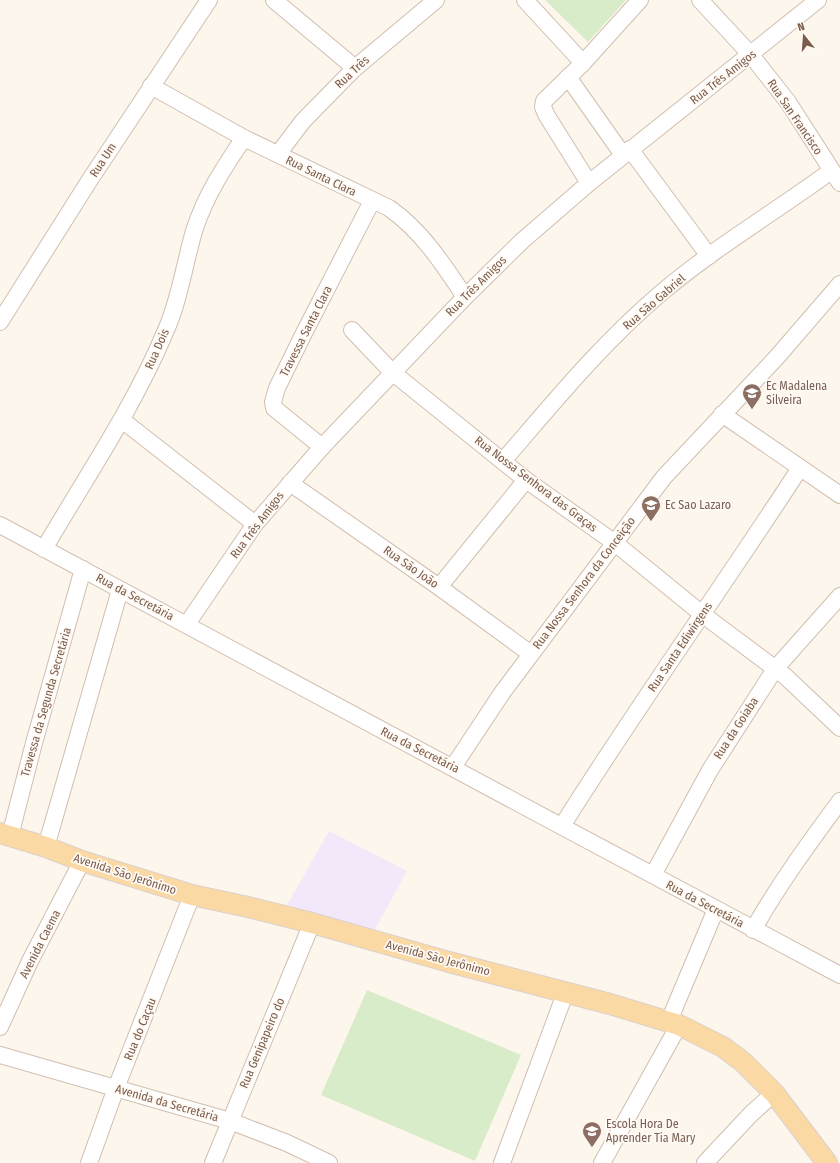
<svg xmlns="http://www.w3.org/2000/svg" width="840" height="1163" font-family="'Fira Sans Condensed',sans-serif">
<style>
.education{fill:#f3e8fa}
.pitch{fill:#d8ecc9}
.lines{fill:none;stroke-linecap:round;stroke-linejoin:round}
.minor-casing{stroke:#d1beb0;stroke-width:18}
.major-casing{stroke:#dad1cd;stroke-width:22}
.minor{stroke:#fff;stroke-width:16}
.major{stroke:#fbd9a5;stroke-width:20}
.labels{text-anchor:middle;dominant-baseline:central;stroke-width:3.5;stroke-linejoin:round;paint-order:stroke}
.street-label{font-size:12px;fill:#7a5c4d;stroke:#fffaf3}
.education-label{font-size:12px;fill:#785e54;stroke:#fffaf3;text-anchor:start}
</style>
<rect width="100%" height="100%" fill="#fdf6ec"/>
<path class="education" d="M329,831L407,871L374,931L287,905Z"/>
<g class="pitch">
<path d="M545,0H626L588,42Z"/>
<path d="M367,990L521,1055L475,1161L321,1095Z"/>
</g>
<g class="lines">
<g class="minor-casing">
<g id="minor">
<path d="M274,0L355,68"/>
<path d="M525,0L583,63"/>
<path d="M700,0L751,55L788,102L840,183"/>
<path d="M568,77L623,155"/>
<path d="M151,86L244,138L389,208C422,231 443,264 465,297"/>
<path d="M630,149L709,256"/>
<path d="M278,154L303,121L355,68L436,0"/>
<path d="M589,183L547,116L543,107L544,101L583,63L640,0"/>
<path d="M0,322L91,178L209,0"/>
<path d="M352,330L392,372L526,480L615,543L702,614L785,676L840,728"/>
<path d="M722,414L840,495"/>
<path d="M122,420L255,524"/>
<path d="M322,447L274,408L273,402L277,388L304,333L372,201"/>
<path d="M503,461C553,403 602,343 661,293C714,248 775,212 831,171"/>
<path d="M290,483L439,587L531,654"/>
<path d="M0,525C279,677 560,825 840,975"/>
<path d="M44,549C86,477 134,407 166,330C180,299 185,260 195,228C206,195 224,167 244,138"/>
<path d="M439,587L526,480"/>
<path d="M187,624L255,524L322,447L465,297L522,241L589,183L818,0"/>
<path d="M453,767L502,693L664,477L777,357L840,284"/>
<path d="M562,826C638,705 722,588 800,468"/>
<path d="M10,836L34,743L83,569"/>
<path d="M46,847L120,590"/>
<path d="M653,875L710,770L775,669L840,596"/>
<path d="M753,930C779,884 809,843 840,801"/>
<path d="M669,1021L716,909"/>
<path d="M0,1027L30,961L82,861"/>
<path d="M0,1055L230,1121L287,1143L329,1163"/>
<path d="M89,1163L116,1088L192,895"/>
<path d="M213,1163L312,923"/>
<path d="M502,1163L566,991"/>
<path d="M602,1163L679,1025"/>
<path d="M705,1163L751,1114L774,1093"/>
</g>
</g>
<g class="major-casing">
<path id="major" d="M0,833L46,847L82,861L192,895L248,907L312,923L449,962L610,1004L679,1025L723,1047L743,1062L774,1093L827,1163"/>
</g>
<use href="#minor" class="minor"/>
<use href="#major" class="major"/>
</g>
<defs>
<g id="school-pin" transform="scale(1)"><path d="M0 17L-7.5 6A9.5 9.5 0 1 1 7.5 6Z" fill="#8d6e63" stroke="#fffaf3"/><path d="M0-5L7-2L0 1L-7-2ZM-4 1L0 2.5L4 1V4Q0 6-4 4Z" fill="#fff"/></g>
</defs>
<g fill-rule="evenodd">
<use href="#school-pin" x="752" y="393"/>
<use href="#school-pin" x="651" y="505"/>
<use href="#school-pin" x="592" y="1131"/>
</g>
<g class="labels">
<g class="street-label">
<text transform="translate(352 72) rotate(-43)">Rua Três</text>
<text transform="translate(723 77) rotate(-38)">Rua Três Amigos</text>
<text transform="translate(795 117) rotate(56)">Rua San Francisco</text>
<text transform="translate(103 160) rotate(-57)">Rua Um</text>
<text transform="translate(321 176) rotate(26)">Rua Santa Clara</text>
<text transform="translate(476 286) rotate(-45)">Rua Três Amigos</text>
<text transform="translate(654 302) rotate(-41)">Rua São Gabriel</text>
<text transform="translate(306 331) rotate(-63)">Travessa Santa Clara</text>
<text transform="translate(157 349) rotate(-66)">Rua Dois</text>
<text transform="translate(536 484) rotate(37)">Rua Nossa Senhora das Graças</text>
<text transform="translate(257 525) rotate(-53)">Rua Três Amigos</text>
<text transform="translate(411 567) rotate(35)">Rua São João</text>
<text transform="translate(584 583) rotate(-53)">Rua Nossa Senhora da Conceição</text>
<text transform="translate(135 597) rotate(28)">Rua da Secretária</text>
<text transform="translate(680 647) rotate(-56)">Rua Santa Ediwirgens</text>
<text transform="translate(46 702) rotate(-74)">Travessa da Segunda Secretária</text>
<text transform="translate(736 728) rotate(-57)">Rua da Goiaba</text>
<text transform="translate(420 750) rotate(27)">Rua da Secretária</text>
<text transform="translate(125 874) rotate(18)">Avenida São Jerônimo</text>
<text transform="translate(705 904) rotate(28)">Rua da Secretária</text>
<text transform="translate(40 944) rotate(-63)">Avenida Caema</text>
<text transform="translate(438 958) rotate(15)">Avenida São Jerônimo</text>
<text transform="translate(140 1029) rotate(-68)">Rua do Caçau</text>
<text transform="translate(262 1043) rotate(-67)">Rua Genipapeiro do</text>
<text transform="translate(167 1103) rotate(16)">Avenida da Secretária</text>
</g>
<g class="education-label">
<text x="766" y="386">Ec Madalena<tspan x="766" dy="14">Silveira</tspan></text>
<text x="665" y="505">Ec Sao Lazaro</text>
<text x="606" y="1124">Escola Hora De<tspan x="606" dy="14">Aprender Tia Mary</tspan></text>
</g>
</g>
<g transform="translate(804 36) rotate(343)" stroke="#fffaf3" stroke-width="3" paint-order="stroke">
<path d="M0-3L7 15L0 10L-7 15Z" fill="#7a5c4d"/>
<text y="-6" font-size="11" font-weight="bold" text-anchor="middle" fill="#7a5c4d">N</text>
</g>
</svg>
